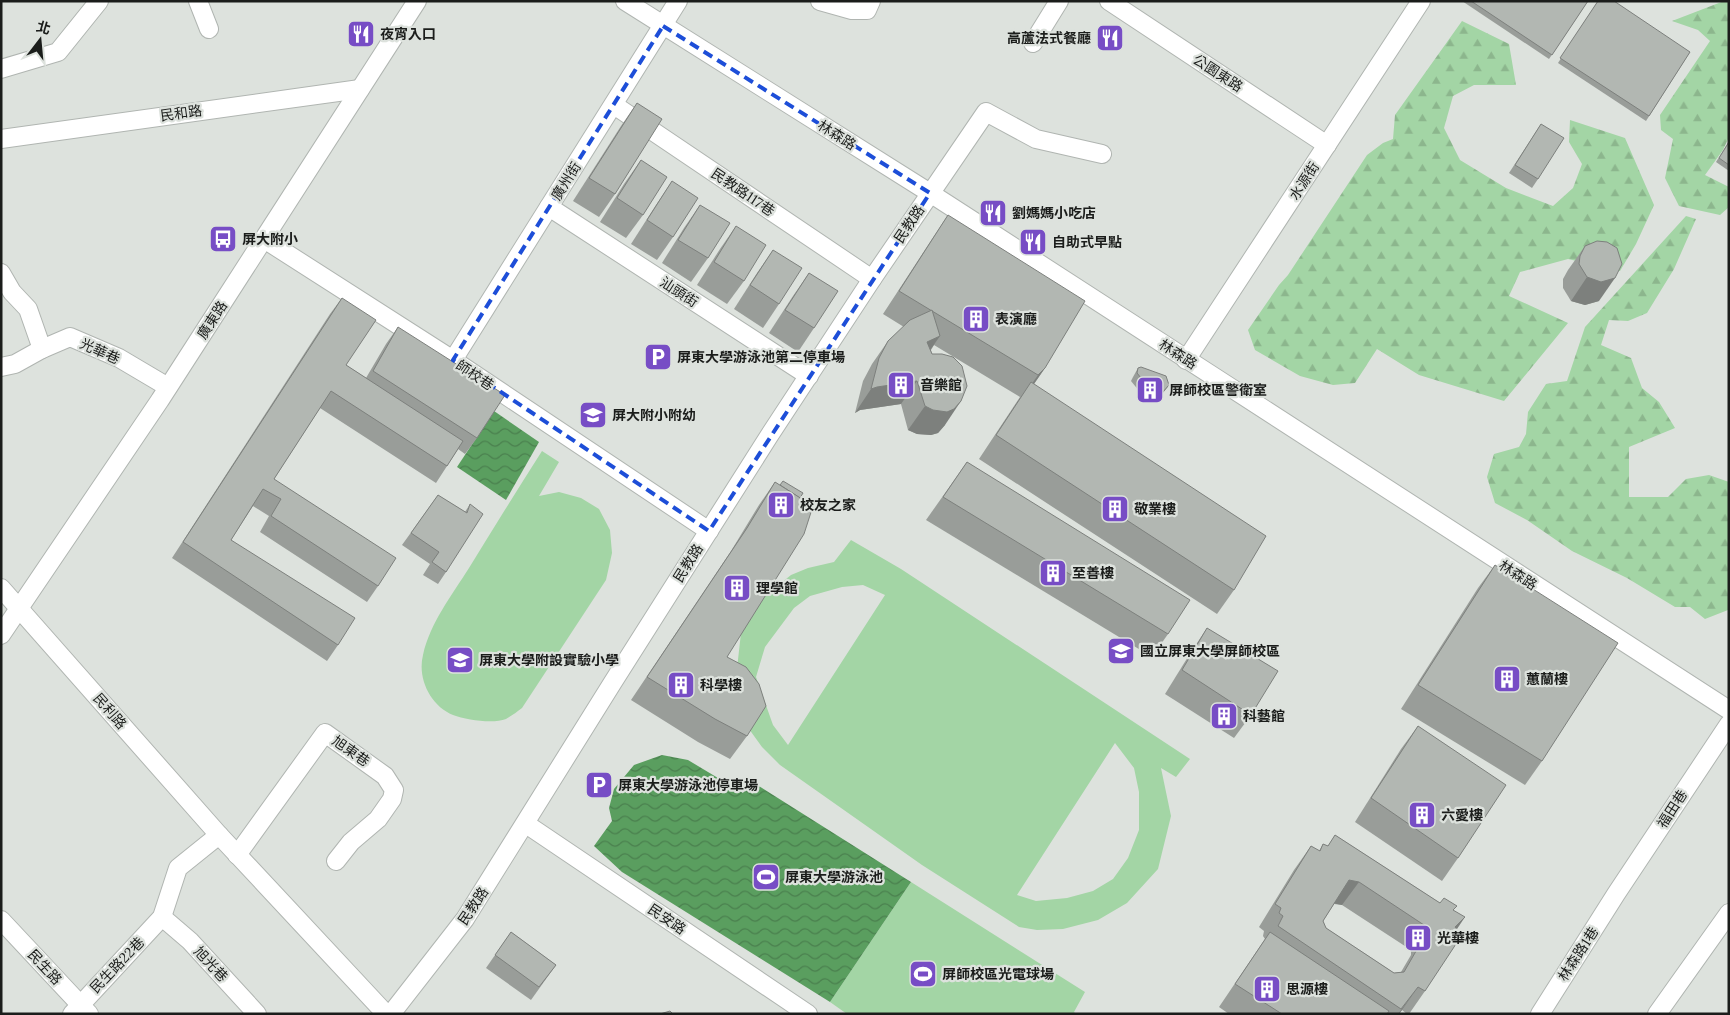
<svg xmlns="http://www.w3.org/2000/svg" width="1730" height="1015" font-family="Lora,'Noto Sans TC',serif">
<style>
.grass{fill:#a3d5a5;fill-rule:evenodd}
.forest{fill:url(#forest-firs)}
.water{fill:url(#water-waves)}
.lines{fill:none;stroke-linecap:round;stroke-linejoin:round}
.minor-casing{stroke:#b0b5b1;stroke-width:20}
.minor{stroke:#fff;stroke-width:18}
.wall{fill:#999d99;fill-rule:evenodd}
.shaded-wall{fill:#7d807d}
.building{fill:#b2b7b2;stroke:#7d807d;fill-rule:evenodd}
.marked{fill:none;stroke:#1d4ed8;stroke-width:4;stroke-dasharray:10 6;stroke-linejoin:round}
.labels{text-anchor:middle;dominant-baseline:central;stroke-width:4.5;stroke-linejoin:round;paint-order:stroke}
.poi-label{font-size:14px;font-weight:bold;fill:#1b1d1b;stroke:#dde2dd;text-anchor:start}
.street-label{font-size:14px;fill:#1b1d1b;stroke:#dde2dd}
</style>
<defs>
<pattern id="forest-firs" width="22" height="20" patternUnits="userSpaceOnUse" patternTransform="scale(1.25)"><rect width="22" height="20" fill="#a3d5a5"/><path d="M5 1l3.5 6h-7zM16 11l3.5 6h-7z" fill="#8cb68d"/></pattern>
<pattern id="water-waves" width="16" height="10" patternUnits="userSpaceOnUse" patternTransform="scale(1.25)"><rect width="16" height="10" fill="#5a9e5f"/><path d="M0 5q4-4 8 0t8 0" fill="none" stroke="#4a804e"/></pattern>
</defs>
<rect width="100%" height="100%" fill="#dde2dd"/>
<g class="grass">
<path d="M542,451L559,462L539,496L559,492L581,498L599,509L610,530L612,553L606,580L522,708C517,712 511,716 506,719C493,724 467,720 453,715C431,706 417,679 423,655C430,623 452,595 469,568C493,529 517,490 542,451Z"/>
<path d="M851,540L901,569L1190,759L1176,777L1161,768L1171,816L1158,869L1127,903L1098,920L1063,929L1037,930L1019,927L922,865L780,765L762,747L749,729L735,686L741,633L761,599L791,575L808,568L834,562ZM863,585L885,595L788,745L773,725L756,677L765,647L794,608L810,596L842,587ZM1115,743L1134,768L1139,792V830L1128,858L1113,879L1093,891L1067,898L1036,901L1017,895Z"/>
<path d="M911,882L1085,992L1074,1012L1076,1014H847L830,1002Z"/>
</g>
<g class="forest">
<path d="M1724,1H1729V137L1723,150L1705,175L1729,187V207L1720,215L1679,206L1665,178L1673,139L1661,130L1660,115L1710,41L1698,30L1672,21Z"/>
<path d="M1462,21L1509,44L1516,85H1474L1453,96L1444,128L1460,160L1506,188L1553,206L1573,188L1582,164L1569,142L1570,120L1625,138L1654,205L1636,244L1620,271L1568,259L1520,272L1509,296L1568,323L1504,401L1419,375L1377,349L1355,383L1333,385L1300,376L1255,350L1248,330L1279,285L1288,275L1367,155L1383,143L1393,139L1395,115Z"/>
<path d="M1686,216L1696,219L1674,269L1647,313L1628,321L1609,320L1601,345L1631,358L1642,388L1659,402L1675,428L1629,447V497H1668L1686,479L1709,475L1729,482L1728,610L1705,619L1690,607H1675L1627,578L1572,551L1527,520L1495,503L1487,477L1494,454L1519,447L1526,434L1528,412L1546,384L1567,381L1585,327Z"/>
</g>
<g class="water">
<path d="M494,411L539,442L506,500L457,467Z"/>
<path d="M662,755L688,760L743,793L751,781L911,882L830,1002L622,872L594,846L612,821L609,808L614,789L634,765Z"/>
</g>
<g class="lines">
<g class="minor-casing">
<g id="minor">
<path d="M198,1L209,29"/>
<path d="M625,1L930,193L1729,710"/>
<path d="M820,1L852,10H867L871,1"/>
<path d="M1109,1L1327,145"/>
<path d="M1033,43L1059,1"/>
<path d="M1,69L58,52L99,1"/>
<path d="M614,105L872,279"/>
<path d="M1,139L360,89"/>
<path d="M549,207L809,376"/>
<path d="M264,239L453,360L709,531"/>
<path d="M1,273L12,292L28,309L42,349"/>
<path d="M453,360L678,1"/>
<path d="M1186,360L1421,1"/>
<path d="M1,367L15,364L42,349L70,337L119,358L168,387"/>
<path d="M1,588L219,835L386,1014"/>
<path d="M1,635L160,400L417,1"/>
<path d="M526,824L808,1014"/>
<path d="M237,855L325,733L385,776L394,790L392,799L378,819L351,842L336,861"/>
<path d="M162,917L190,941L257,1014"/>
<path d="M1,920L89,1014"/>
<path d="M72,1014L162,917L178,868L219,835"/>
<path d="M391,1014L465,919L613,682L769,436L872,279L986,112L1036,139L1102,154"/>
<path d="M1540,1014L1616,894L1729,724"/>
<path d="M1657,1014L1729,913"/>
</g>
</g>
<use href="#minor" class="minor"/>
</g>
<g class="wall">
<path d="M1462,1H1588L1549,59Z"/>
<path d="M1598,1L1690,52L1646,121L1558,63Z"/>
<path d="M637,103L615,194L599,217L573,201L621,126Z"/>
<path d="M1541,124L1538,179L1532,188L1509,173Z"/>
<path d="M1729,141V171L1716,162Z"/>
<path d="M641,160L643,215L626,238L600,222L624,184Z"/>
<path d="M672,181L673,237L657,260L631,244L656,205Z"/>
<path d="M700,205L708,258L691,282L662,263L684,228Z"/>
<path d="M948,215L1045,368L1034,384L1234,590L1217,614L979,459L1020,397L934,345L931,350L945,425L938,433L931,435L917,434L908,430L901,404L860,410L855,413L863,381L872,364L888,341L904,327L883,314L932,239Z"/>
<path d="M736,226L744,281L727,304L697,285L720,249Z"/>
<path d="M1585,246L1599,301L1585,305L1571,301L1563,288V279L1568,270Z"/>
<path d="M773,250L779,304L763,328L734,309L757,273Z"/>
<path d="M809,273L814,328L798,352L769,333L793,296Z"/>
<path d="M342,298L346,365L366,378L386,344L398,327L477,438L465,454L458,449L436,483L320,408L274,479L378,586L367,602L260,532L269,516L253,506L231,540L338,645L327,661L172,558L330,314Z"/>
<path d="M1138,368L1163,393L1156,402H1148L1131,381L1133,377Z"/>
<path d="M967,462L1168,634L1152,657L926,520Z"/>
<path d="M775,482L800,498L727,657L747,736L730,759L698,742L631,700L731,551L759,505Z"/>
<path d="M438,495L465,512L470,504L446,572L438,584L423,575L430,564L402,545Z"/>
<path d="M1495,565L1542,761L1525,785L1401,709L1478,588Z"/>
<path d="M1207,628L1251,715L1234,738L1165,694L1191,652Z"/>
<path d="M1418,726L1458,858L1442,881L1355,822L1401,749Z"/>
<path d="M1335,835L1440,903L1454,910L1457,929L1453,939L1425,991L1409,1014H1407L1402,1010L1399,1014H1229L1219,1007L1265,939L1263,936L1264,931L1259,927L1294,870L1311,846L1319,851L1323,844L1328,846ZM1334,904L1342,905L1411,950V955L1401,972L1394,973L1326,928L1323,921Z"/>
<path d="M511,932L556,965L531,1000L486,968Z"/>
</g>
<g class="shaded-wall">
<path d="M1587,277L1615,278L1599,301L1585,305L1571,301Z"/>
<path d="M940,336L924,359L927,342Z"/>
<path d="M1045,368L1029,391L1022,398L1038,375Z"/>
<path d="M917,381L901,404L860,410L855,413L871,389L877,387Z"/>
<path d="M1169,385L1156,402H1148L1154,394Z"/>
<path d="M961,401L945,425L938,433L931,435L917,434L908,430L925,406Z"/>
<path d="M1349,880L1359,882L1342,905L1332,903Z"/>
<path d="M1465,917L1449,941L1455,927Z"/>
<path d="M1418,987L1402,1010L1399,1014H1398Z"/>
</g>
<g class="building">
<path d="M1471,1H1588L1552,55Z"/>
<path d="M1598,1H1614L1690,52L1649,116L1560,58Z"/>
<path d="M637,103L662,119L615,194L589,178Z"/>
<path d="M1541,124L1564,138L1538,179L1515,165Z"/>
<path d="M1729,142V165L1719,158Z"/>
<path d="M641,160L667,177L643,215L617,198Z"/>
<path d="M672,181L698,198L673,237L647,220Z"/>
<path d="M700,205L730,223L708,258L678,240Z"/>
<path d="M948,215L1085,301L1045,368L1038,375L899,291Z"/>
<path d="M736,226L766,245L744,281L714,262Z"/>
<path d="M1597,241L1607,242L1617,248L1622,264L1615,278L1601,282L1587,277L1579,264L1580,256L1585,246Z"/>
<path d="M773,250L802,268L779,304L750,285Z"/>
<path d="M809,273L838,291L814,328L785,310Z"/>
<path d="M342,298L376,320L346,365L463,441L447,466L331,391L274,479L396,558L378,586L271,516L281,499L263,489L231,540L355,618L338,645L183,542Z"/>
<path d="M932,310L940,336L927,342L932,354H942L953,357L962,366L967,386L961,401L954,409L947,412L933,410L925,406L917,381L877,387L871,389L879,358L888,341L910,320Z"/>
<path d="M398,327L505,395L477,438L373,371Z"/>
<path d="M1141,367L1166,376L1169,385L1162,393L1154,394L1137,373L1138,368Z"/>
<path d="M1031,382L1266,536L1234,590L996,435Z"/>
<path d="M967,462L1190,600L1168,634L943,497Z"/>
<path d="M783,481L803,493L800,498L780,485Z"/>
<path d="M775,482L813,506L804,534L727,657L746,667L759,684L766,706L747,736L715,719L647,677L747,528Z"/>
<path d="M438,495L467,513L470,504L483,514L446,572L432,562L439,552L411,533Z"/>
<path d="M1495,565L1618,643L1542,761L1418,685Z"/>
<path d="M1207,628L1278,671L1251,715L1182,670Z"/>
<path d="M1418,726L1506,785L1458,858L1371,798Z"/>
<path d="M1335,835L1440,903L1444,898L1457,906L1453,910L1465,917L1455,927L1458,931L1453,939L1456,944L1425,991L1418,987L1401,1009L1278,926L1283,916L1279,913L1281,908L1275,904L1311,846L1320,851L1323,844L1328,846ZM1349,880L1359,882L1427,927V932L1404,972L1394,973L1326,928L1323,921Z"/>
<path d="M511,932L556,965L539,987L495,955Z"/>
<path d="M1270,932L1389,1011L1387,1014H1282L1235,984Z"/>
<path d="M670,1011L673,1014H660Z"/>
</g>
<path class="marked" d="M663,26L930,193L709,531L453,360Z"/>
<defs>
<g id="restaurant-square" transform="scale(1.4375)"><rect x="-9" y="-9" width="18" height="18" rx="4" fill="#774dc5" stroke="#dde2dd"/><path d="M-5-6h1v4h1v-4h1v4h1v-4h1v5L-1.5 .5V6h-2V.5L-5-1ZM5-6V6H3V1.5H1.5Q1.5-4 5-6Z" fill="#fff"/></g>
<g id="bus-square" transform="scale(1.4375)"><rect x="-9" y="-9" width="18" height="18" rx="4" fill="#774dc5" stroke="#dde2dd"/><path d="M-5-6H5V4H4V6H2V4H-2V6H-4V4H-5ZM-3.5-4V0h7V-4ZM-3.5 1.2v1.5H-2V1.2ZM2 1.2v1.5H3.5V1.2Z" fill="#fff"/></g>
<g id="building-square" transform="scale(1.4375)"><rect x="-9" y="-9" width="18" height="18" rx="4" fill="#774dc5" stroke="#dde2dd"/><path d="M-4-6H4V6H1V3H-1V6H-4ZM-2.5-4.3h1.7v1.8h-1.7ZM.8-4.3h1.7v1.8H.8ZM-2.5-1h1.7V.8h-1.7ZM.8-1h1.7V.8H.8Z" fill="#fff"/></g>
<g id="parking-square" transform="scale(1.4375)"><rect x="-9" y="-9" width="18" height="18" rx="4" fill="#774dc5" stroke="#dde2dd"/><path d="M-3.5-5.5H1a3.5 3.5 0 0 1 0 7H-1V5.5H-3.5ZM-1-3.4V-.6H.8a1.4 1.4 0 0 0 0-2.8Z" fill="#fff"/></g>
<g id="school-square" transform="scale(1.4375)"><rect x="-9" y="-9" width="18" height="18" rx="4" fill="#774dc5" stroke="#dde2dd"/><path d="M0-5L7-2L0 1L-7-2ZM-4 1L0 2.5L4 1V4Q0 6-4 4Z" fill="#fff"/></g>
<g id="university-square" transform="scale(1.4375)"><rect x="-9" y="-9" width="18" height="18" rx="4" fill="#774dc5" stroke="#dde2dd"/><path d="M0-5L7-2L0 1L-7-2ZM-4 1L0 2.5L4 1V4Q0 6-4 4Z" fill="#fff"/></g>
<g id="stadium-square" transform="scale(1.4375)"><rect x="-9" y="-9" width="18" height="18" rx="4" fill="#774dc5" stroke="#dde2dd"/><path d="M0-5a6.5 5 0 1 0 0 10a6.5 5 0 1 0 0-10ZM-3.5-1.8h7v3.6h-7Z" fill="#fff"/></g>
</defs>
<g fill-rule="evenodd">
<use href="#restaurant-square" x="361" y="34"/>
<use href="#restaurant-square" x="1110" y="38"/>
<use href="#restaurant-square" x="993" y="213"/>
<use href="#bus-square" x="223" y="239"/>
<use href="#restaurant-square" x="1033" y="242"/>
<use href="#building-square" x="976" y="319"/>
<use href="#parking-square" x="658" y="357"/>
<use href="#building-square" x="901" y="385"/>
<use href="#building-square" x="1150" y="390"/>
<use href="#school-square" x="593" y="415"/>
<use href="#building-square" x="781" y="505"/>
<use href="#building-square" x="1115" y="509"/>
<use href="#building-square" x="1053" y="573"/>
<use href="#building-square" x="737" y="588"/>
<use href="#university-square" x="1121" y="651"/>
<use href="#school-square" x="460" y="660"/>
<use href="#building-square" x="1507" y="679"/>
<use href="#building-square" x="681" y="685"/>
<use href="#building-square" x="1224" y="716"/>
<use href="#parking-square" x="599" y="785"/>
<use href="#building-square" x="1422" y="815"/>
<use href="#stadium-square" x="766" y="877"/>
<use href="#building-square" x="1418" y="938"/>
<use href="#stadium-square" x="923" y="974"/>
<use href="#building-square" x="1267" y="989"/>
</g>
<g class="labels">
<g class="poi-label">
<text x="380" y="34">夜宵入口</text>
<text x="1091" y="38" text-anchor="end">高蘆法式餐廳</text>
<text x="1012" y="213">劉媽媽小吃店</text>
<text x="242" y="239">屏大附小</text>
<text x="1052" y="242">自助式早點</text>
<text x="995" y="319">表演廳</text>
<text x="677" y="357">屏東大學游泳池第二停車場</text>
<text x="920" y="385">音樂館</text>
<text x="1169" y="390">屏師校區警衛室</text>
<text x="612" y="415">屏大附小附幼</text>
<text x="800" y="505">校友之家</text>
<text x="1134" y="509">敬業樓</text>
<text x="1072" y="573">至善樓</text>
<text x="756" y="588">理學館</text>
<text x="1140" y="651">國立屏東大學屏師校區</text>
<text x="479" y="660">屏東大學附設實驗小學</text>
<text x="1526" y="679">蕙蘭樓</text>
<text x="700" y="685">科學樓</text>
<text x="1243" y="716">科藝館</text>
<text x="618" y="785">屏東大學游泳池停車場</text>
<text x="1441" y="815">六愛樓</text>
<text x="785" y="877">屏東大學游泳池</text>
<text x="1437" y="938">光華樓</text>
<text x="942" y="974">屏師校區光電球場</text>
<text x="1286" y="989">思源樓</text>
</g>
<g class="street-label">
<text transform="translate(1218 73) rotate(33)">公園東路</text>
<text transform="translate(181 113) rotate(-8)">民和路</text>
<text transform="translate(837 135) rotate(32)">林森路</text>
<text transform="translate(566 181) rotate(-58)">廣州街</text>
<text transform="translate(1304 181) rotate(-57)">水源街</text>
<text transform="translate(743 192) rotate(34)">民教路117巷</text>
<text transform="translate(909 224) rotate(-56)">民教路</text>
<text transform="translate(679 292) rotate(33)">汕頭街</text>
<text transform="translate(212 320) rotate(-57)">廣東路</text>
<text transform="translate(100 351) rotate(24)">光華巷</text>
<text transform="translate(1178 354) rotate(33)">林森路</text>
<text transform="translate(475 375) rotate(34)">師校巷</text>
<text transform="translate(688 563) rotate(-58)">民教路</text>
<text transform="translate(1518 575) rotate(33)">林森路</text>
<text transform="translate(110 711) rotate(49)">民利路</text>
<text transform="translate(351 751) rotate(35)">旭東巷</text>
<text transform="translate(1672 809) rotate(-57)">福田巷</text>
<text transform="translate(473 906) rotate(-56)">民教路</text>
<text transform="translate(667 919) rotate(34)">民安路</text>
<text transform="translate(1578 954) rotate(-57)">林森路1巷</text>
<text transform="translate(211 964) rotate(47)">旭光巷</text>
<text transform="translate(117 965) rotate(-46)">民生路22巷</text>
<text transform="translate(45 967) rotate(47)">民生路</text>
</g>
</g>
<rect width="1730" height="1015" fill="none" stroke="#1b1d1b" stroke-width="5"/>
<g transform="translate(40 40) rotate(16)" stroke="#dde2dd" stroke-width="4" paint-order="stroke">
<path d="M0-4L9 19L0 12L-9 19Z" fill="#1b1d1b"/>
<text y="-8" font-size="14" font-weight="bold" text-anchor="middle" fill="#1b1d1b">北</text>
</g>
</svg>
